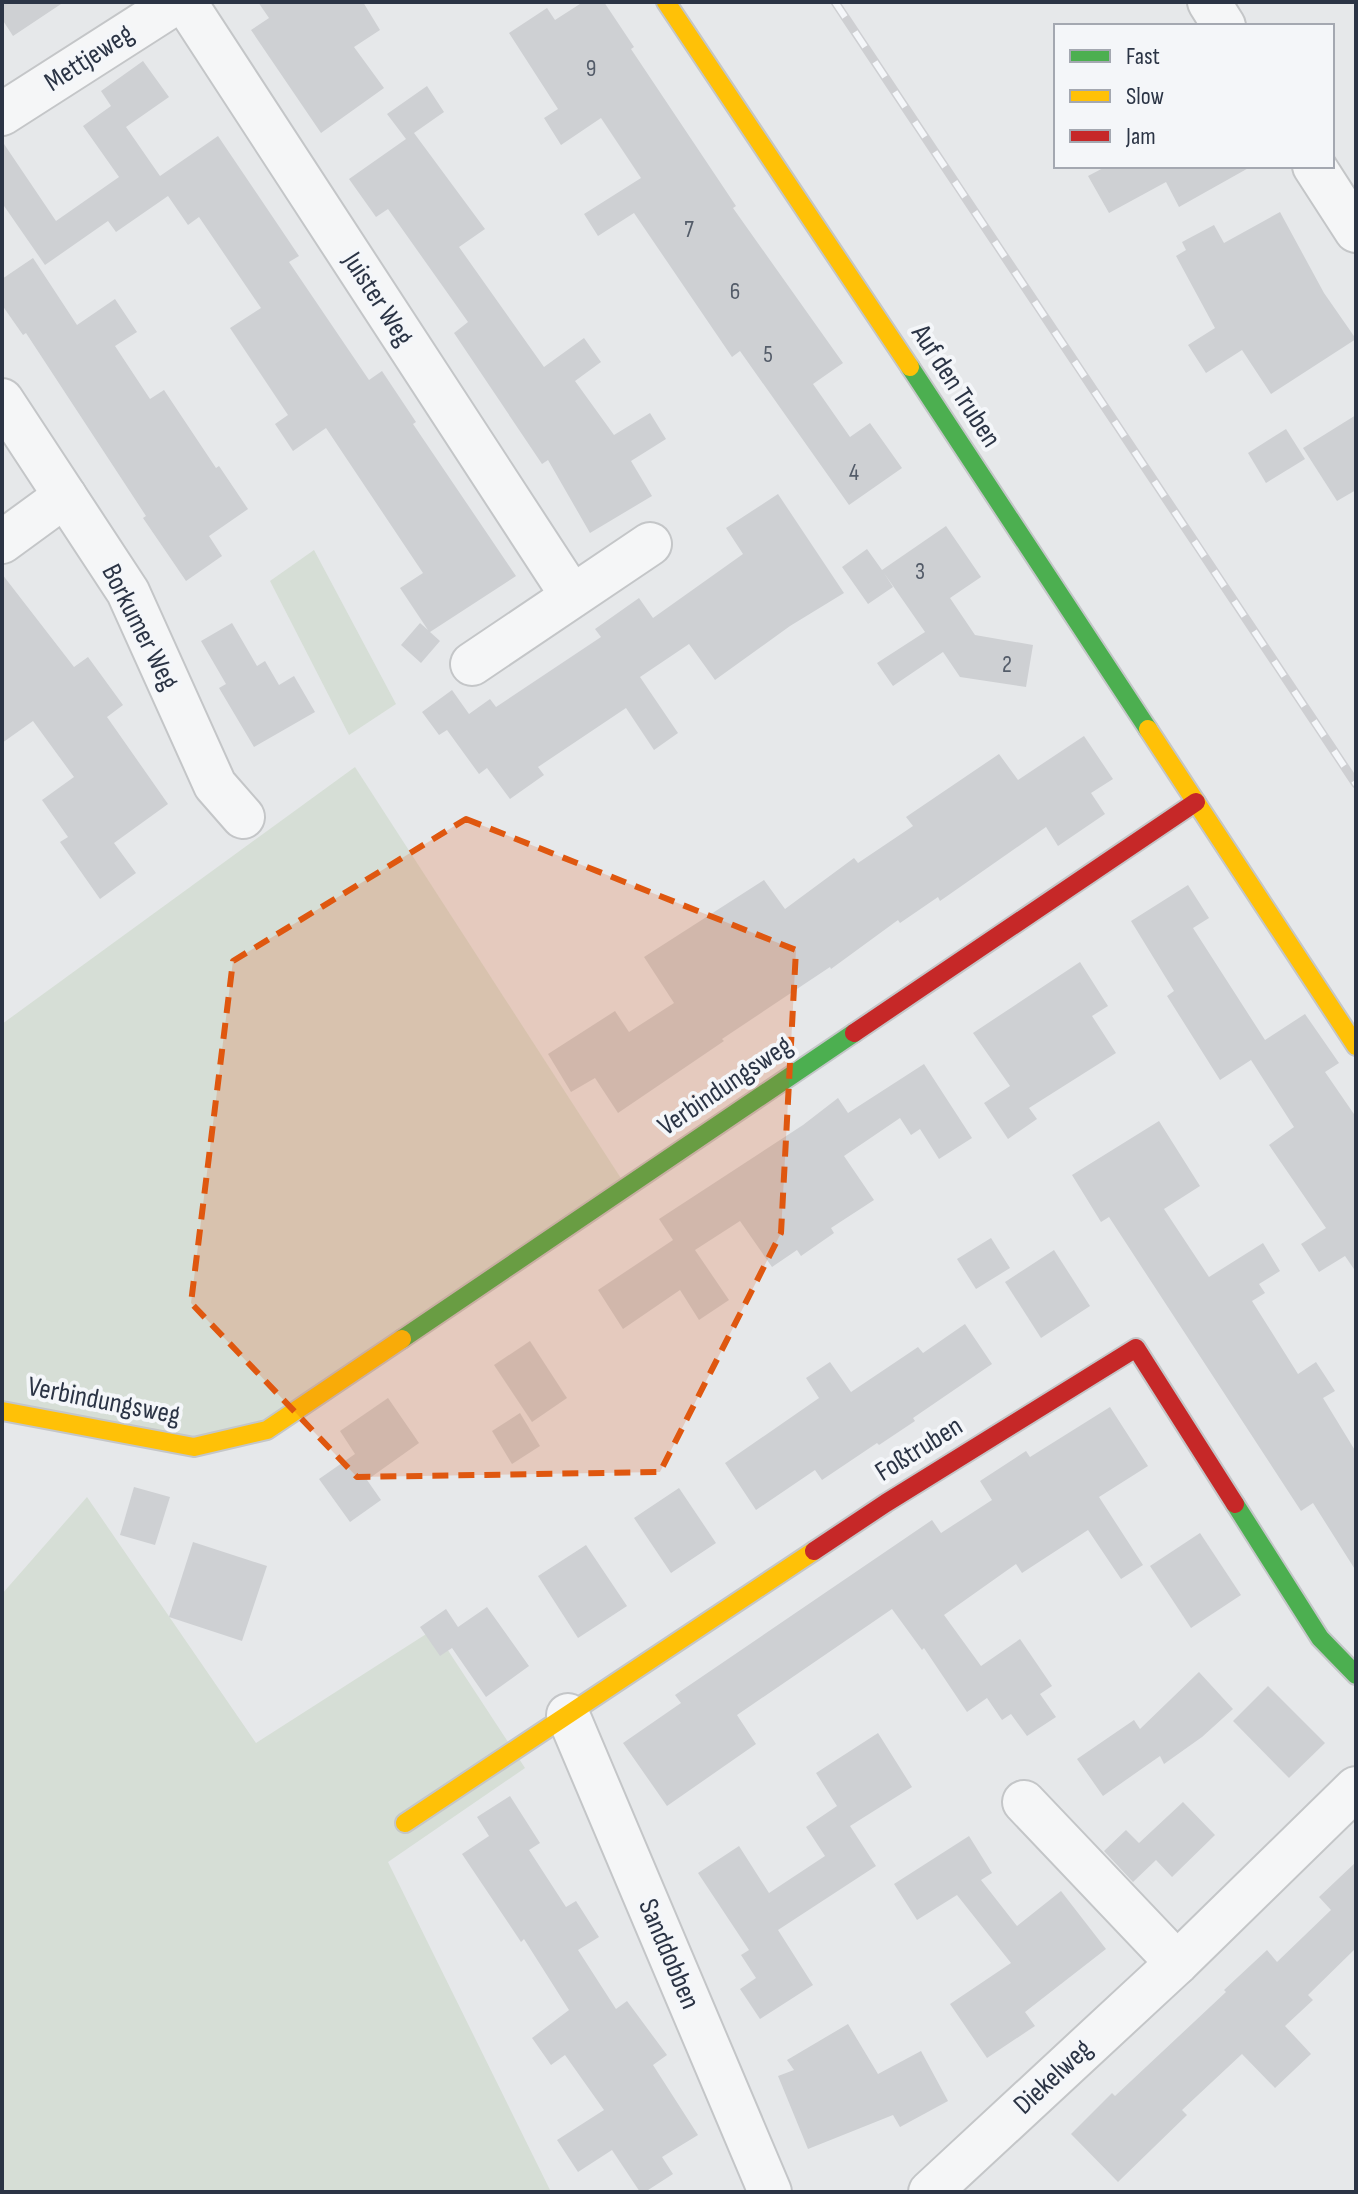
<svg xmlns="http://www.w3.org/2000/svg" width="1358" height="2194" font-family="'Sofia Sans Condensed',sans-serif">
<style>
.green{fill:#d6ded6}
.building{fill:#ced0d3}
.lines{fill:none;stroke-linecap:round;stroke-linejoin:round}
.street-casing{stroke:#c4c6c8;stroke-width:46}
.fast-casing{stroke:#c4c6c8;stroke-width:22}
.slow-casing{stroke:#c4c6c8;stroke-width:22}
.jam-casing{stroke:#c4c6c8;stroke-width:22}
.street{stroke:#f5f6f7;stroke-width:42}
.fast{stroke:#4caf50;stroke-width:18}
.slow{stroke:#ffc107;stroke-width:18}
.jam{stroke:#c62828;stroke-width:18}
.rail-casing{stroke:#cecfd2;stroke-width:9}
.rail{stroke:#f4f6f9;stroke-width:6;stroke-dasharray:18;stroke-linecap:butt}
.marked{fill:#df570f;fill-opacity:0.2;stroke:#df570f;stroke-width:6;stroke-dasharray:16 10;stroke-linejoin:round}
.labels{text-anchor:middle;dominant-baseline:central;stroke-width:8;stroke-linejoin:round;paint-order:stroke}
.number-label{font-size:24px;fill:#545c69}
.street-label{font-size:28px;fill:#2b3445;stroke:#f4f6f9}
</style>
<rect width="100%" height="100%" fill="#e6e8ea"/>
<g class="green">
<path d="M314,550L396,704L349,735L270,581Z"/>
<path d="M355,767L624,1183L267,1430L194,1447L2,1411V1024Z"/>
<path d="M87,1497L256,1743L434,1629L525,1768L388,1862L551,2192H2V1594Z"/>
</g>
<g class="building">
<path d="M2,2H64L13,36L2,19Z"/>
<path d="M258,2H363L380,30L354,47L384,88L321,133L251,30L269,18Z"/>
<path d="M583,2H604L634,47L631,49L736,206L733,208L843,363L813,384L850,437L870,423L902,468L849,505L740,351L732,357L634,213L598,236L584,214L641,178L601,118L561,145L544,118L558,109L509,33L547,8L555,20Z"/>
<path d="M143,61L169,97L126,127L160,176L218,136L299,256L289,262L369,380L382,371L416,422L413,424L516,576L430,632L440,641L421,663L401,645L420,623L428,630L400,588L423,573L326,428L293,451L275,424L288,415L230,328L261,308L199,217L188,225L168,196L116,232L108,221L45,265L2,203V141L56,221L119,177L83,126L111,106L101,91Z"/>
<path d="M427,86L444,112L414,133L485,229L459,247L544,367L584,338L601,362L575,381L614,435L650,413L666,439L631,461L652,496L590,533L548,460L542,464L454,333L468,322L388,209L376,217L349,179L406,139L387,114Z"/>
<path d="M1107,166H1252L1179,207L1166,182L1109,213L1088,176Z"/>
<path d="M1280,212L1324,293L1356,339L1271,394L1242,350L1206,373L1188,345L1215,328L1176,256L1186,250L1182,242L1214,225L1224,243Z"/>
<path d="M33,258L77,325L115,299L137,332L115,346L150,399L164,390L216,468L219,466L248,509L209,536L222,556L186,581L143,518L146,516L26,333L23,335L2,305V279Z"/>
<path d="M1356,415V490L1337,501L1303,448Z"/>
<path d="M1286,429L1305,459L1266,483L1248,453Z"/>
<path d="M778,494L844,593L790,626L715,680L689,644L640,677L678,733L654,750L626,708L538,767L544,775L510,799L487,768L479,774L447,730L439,735L422,712L452,690L469,714L490,699L496,707L601,637L595,629L639,598L653,618L743,554L726,528Z"/>
<path d="M946,526L981,577L950,598L975,635L1033,645L1026,687L960,677L943,652L893,686L877,663L925,632L884,573L893,587L868,604L842,567L867,549L882,570Z"/>
<path d="M2,574L74,667L88,657L123,705L107,717L168,804L114,843L136,873L100,899L60,842L68,837L42,800L74,777L33,721L2,743Z"/>
<path d="M232,623L257,666L265,661L279,685L294,676L315,712L254,747L219,688L226,684L201,641Z"/>
<path d="M1084,736L1113,779L1091,793L1105,814L1058,846L1046,827L940,901L938,897L900,923L898,920L831,969L830,967L722,1039L724,1041L618,1113L595,1078L571,1092L548,1054L615,1011L629,1032L674,1003L644,957L764,880L785,909L854,858L858,863L913,826L906,817L999,754L1018,780Z"/>
<path d="M1188,885L1209,918L1193,928L1265,1040L1305,1014L1339,1063L1325,1072L1356,1117V1272L1345,1256L1319,1272L1301,1244L1326,1228L1269,1145L1294,1127L1251,1060L1220,1080L1167,996L1174,991L1131,921Z"/>
<path d="M1080,962L1108,1006L1092,1016L1116,1053L1029,1108L1037,1119L1008,1139L984,1103L1010,1086L973,1033Z"/>
<path d="M924,1064L972,1138L939,1159L920,1129L911,1135L900,1118L844,1156L874,1200L831,1228L834,1233L801,1256L797,1250L772,1267L740,1221L695,1250L729,1300L699,1320L680,1290L623,1329L598,1290L673,1240L659,1219L803,1125L838,1098L848,1113Z"/>
<path d="M1159,1121L1200,1186L1164,1209L1209,1277L1263,1243L1280,1271L1259,1284L1265,1293L1252,1301L1298,1374L1316,1362L1335,1391L1323,1398L1356,1452V1571L1313,1503L1301,1511L1109,1217L1101,1222L1072,1175Z"/>
<path d="M991,1238L1010,1268L976,1289L957,1259Z"/>
<path d="M1054,1250L1090,1306L1041,1338L1005,1282Z"/>
<path d="M965,1324L992,1364L913,1418L915,1421L879,1445L877,1443L822,1480L815,1470L756,1510L725,1463L819,1398L806,1378L830,1362L851,1392L918,1347L923,1353Z"/>
<path d="M530,1341L567,1398L532,1422L494,1365Z"/>
<path d="M388,1398L419,1443L367,1480L381,1500L350,1522L319,1479L355,1454L340,1431Z"/>
<path d="M1110,1407L1148,1466L1099,1497L1143,1565L1121,1579L1088,1530L1022,1573L1016,1564L944,1615L981,1666L1020,1639L1052,1686L1040,1694L1056,1717L1027,1736L1011,1714L1002,1720L987,1698L967,1712L924,1648L922,1650L892,1609L737,1715L756,1744L667,1806L623,1743L681,1703L675,1695L932,1520L941,1533L992,1500L980,1481L1026,1451L1030,1457Z"/>
<path d="M520,1413L540,1446L512,1464L492,1431Z"/>
<path d="M134,1487L170,1497L155,1545L120,1535Z"/>
<path d="M679,1488L716,1543L671,1573L634,1518Z"/>
<path d="M1200,1533L1241,1595L1191,1628L1150,1566Z"/>
<path d="M193,1542L267,1566L242,1641L169,1617Z"/>
<path d="M586,1545L627,1606L578,1638L538,1576Z"/>
<path d="M487,1607L529,1666L486,1697L452,1648L440,1656L420,1627L446,1609L458,1627Z"/>
<path d="M1199,1672L1233,1709L1202,1737L1164,1764L1160,1756L1103,1796L1077,1759L1134,1720L1140,1729Z"/>
<path d="M1268,1686L1325,1743L1289,1778L1233,1721Z"/>
<path d="M878,1733L912,1787L850,1826L876,1866L778,1930L813,1985L760,2019L740,1989L756,1978L741,1955L749,1950L698,1873L739,1846L769,1893L825,1856L806,1827L837,1806L816,1773Z"/>
<path d="M510,1796L540,1843L529,1850L566,1907L576,1901L599,1937L578,1950L616,2009L627,2001L667,2055L653,2065L698,2135L662,2157L673,2174L645,2192H640L612,2150L578,2172L557,2140L604,2110L565,2055L551,2065L532,2038L569,2010L524,1939L521,1942L462,1854L489,1836L477,1817Z"/>
<path d="M1183,1802L1215,1835L1172,1877L1156,1860L1133,1882L1104,1851L1126,1830L1139,1843Z"/>
<path d="M969,1836L992,1873L981,1880L1017,1926L1061,1891L1106,1949L1025,2012L1035,2026L987,2058L950,2004L1011,1963L957,1895L917,1920L894,1884Z"/>
<path d="M1356,1862V1948L1308,1995L1313,2000L1285,2026L1311,2054L1275,2088L1242,2054L1182,2110L1187,2115L1118,2182L1071,2134L1112,2093L1115,2096L1226,1992L1224,1990L1267,1950L1277,1962L1331,1910L1319,1897Z"/>
<path d="M848,2024L878,2074L921,2051L948,2101L900,2127L893,2115L808,2149L778,2076L794,2070L787,2060Z"/>
</g>
<g class="lines">
<g class="street-casing">
<g id="street">
<path d="M185,2L572,596"/>
<path d="M1209,2L1224,26"/>
<path d="M2,114L177,2"/>
<path d="M1314,166L1356,231"/>
<path d="M2,400L128,592L215,785L243,817"/>
<path d="M2,542L65,496"/>
<path d="M472,664L650,544"/>
<path d="M568,1715L770,2192"/>
<path d="M1024,1802L1177,1963"/>
<path d="M930,2192L1177,1963L1356,1788"/>
</g>
</g>
<g class="fast-casing">
<g id="fast">
<path d="M910,367L1148,729"/>
<path d="M402,1339L854,1033"/>
<path d="M1235,1504L1320,1638L1356,1675"/>
</g>
</g>
<g class="slow-casing">
<g id="slow">
<path d="M666,2L910,367"/>
<path d="M1148,729L1356,1046"/>
<path d="M2,1411L194,1447L267,1430L402,1339"/>
<path d="M405,1823L814,1551"/>
</g>
</g>
<g class="jam-casing">
<g id="jam">
<path d="M854,1033L1196,802"/>
<path d="M814,1551L886,1503L1136,1348L1235,1504"/>
</g>
</g>
<use href="#street" class="street"/>
<use href="#fast" class="fast"/>
<use href="#slow" class="slow"/>
<use href="#jam" class="jam"/>
<g class="rail-casing">
<path id="rail" d="M835,2L1356,784"/>
</g>
<use href="#rail" class="rail"/>
</g>
<path class="marked" d="M466,819L796,950L781,1233L660,1472L357,1477L191,1303L233,961Z"/>
<g class="labels">
<g class="number-label">
<text x="591" y="68">9</text>
<text x="689" y="229">7</text>
<text x="735" y="291">6</text>
<text x="768" y="354">5</text>
<text x="854" y="472">4</text>
<text x="920" y="571">3</text>
<text x="1007" y="664">2</text>
</g>
<g class="street-label">
<text transform="translate(89 58) rotate(-33)">Mettjeweg</text>
<text transform="translate(378 299) rotate(57)">Juister Weg</text>
<text transform="translate(956 386) rotate(57)">Auf den Truben</text>
<text transform="translate(140 627) rotate(63)">Borkumer Weg</text>
<text transform="translate(725 1086) rotate(-34)">Verbindungsweg</text>
<text transform="translate(104 1401) rotate(11)">Verbindungsweg</text>
<text transform="translate(919 1449) rotate(-32)">Foßtruben</text>
<text transform="translate(669 1954) rotate(67)">Sanddobben</text>
<text transform="translate(1053 2077) rotate(-43)">Diekelweg</text>
</g>
</g>
<rect width="1358" height="2194" fill="none" stroke="#2b3445" stroke-width="8"/>
<rect x="1054" y="24" width="280" height="144" fill="#f4f6f9" stroke="#a4a8b1" stroke-width="2"/>
<rect x="1070" y="50" width="40" height="12" fill="#4caf50" stroke="#a4a8b1" stroke-width="2"/>
<text x="1126" y="64" font-size="24" fill="#2b3445">Fast</text>
<rect x="1070" y="90" width="40" height="12" fill="#ffc107" stroke="#a4a8b1" stroke-width="2"/>
<text x="1126" y="104" font-size="24" fill="#2b3445">Slow</text>
<rect x="1070" y="130" width="40" height="12" fill="#c62828" stroke="#a4a8b1" stroke-width="2"/>
<text x="1126" y="144" font-size="24" fill="#2b3445">Jam</text>
</svg>
